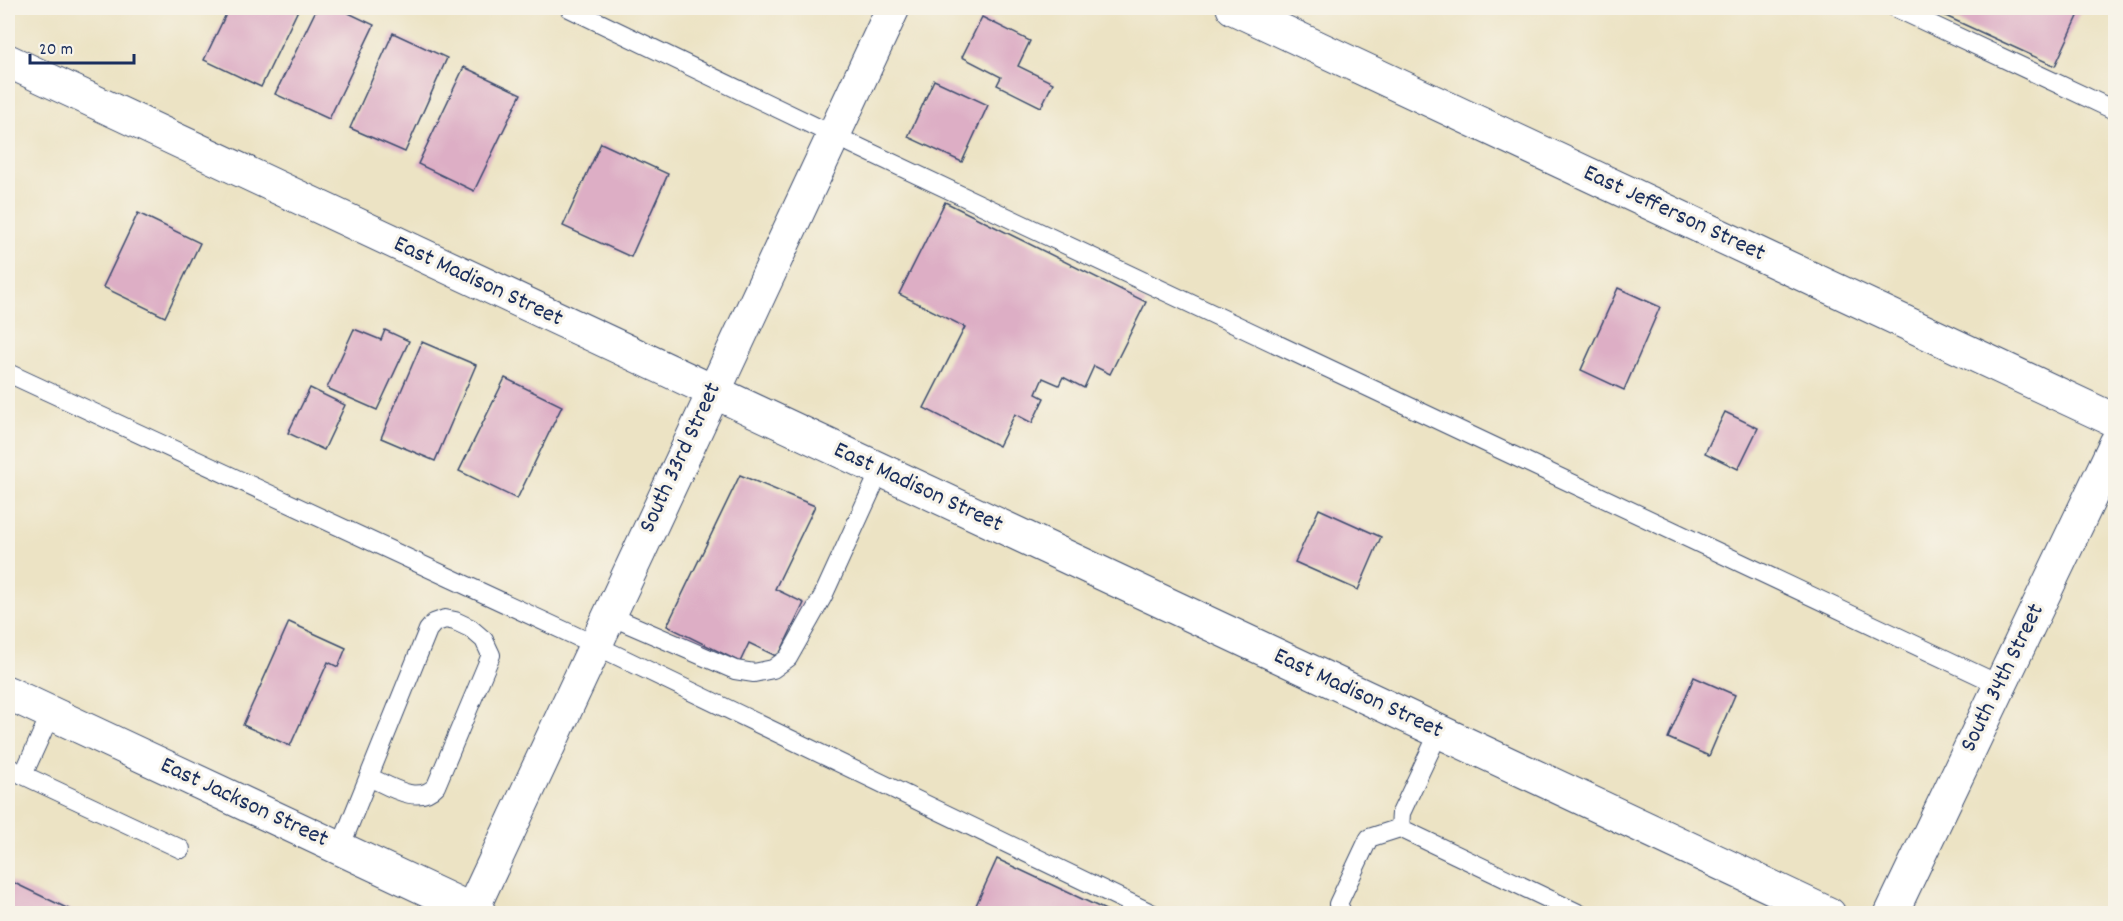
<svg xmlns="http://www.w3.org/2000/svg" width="2123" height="921" font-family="Dekko,sans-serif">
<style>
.building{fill:#ddaec5}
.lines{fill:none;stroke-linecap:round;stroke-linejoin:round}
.lane-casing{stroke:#3a4a6d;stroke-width:20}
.street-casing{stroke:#3a4a6d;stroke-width:35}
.lane{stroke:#fff;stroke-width:18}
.street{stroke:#fff;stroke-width:33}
.labels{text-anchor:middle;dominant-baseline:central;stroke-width:6;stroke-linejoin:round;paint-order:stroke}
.street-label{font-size:24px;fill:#1b2f5e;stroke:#f7f3e8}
</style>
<rect width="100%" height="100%" fill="#f7f3e8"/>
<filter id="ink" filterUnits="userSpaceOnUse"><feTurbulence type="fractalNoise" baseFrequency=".0167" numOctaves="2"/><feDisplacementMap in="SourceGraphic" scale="12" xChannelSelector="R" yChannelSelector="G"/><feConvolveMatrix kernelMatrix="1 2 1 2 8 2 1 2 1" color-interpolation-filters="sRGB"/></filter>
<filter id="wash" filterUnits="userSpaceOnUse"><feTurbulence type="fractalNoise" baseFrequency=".008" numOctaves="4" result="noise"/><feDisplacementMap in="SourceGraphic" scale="24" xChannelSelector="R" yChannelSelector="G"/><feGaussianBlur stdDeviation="1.35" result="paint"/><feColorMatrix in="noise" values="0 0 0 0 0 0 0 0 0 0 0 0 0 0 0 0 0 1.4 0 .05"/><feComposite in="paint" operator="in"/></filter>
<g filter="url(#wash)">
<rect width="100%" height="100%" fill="#ece3c4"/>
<g id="blocks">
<g class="building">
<path d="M229,8H299L261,87L204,60Z"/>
<path d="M317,8H338L374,25L329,119L275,94Z"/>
<path d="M1928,8H2076L2081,10L2055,66Z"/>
<path d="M982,17L1030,41L1018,66L1053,83L1041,107L997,85L1001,77L962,57Z"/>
<path d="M393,33L447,58L405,152L350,128Z"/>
<path d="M464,67L521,94L474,191L418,164Z"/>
<path d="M934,80L988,105L962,162L908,137Z"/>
<path d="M601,143L668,174L631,257L563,226Z"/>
<path d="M945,202L1146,302L1110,374L1094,366L1084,388L1063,377L1059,385L1043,378L1036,394L1044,398L1032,423L1015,414L999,446L924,408L965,327L899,294Z"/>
<path d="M138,213L200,243L165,317L103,287Z"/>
<path d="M1618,288L1660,307L1624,390L1581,370Z"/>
<path d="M354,329L381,340L385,330L409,341L377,410L327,388Z"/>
<path d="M422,342L476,365L435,461L381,438Z"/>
<path d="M505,378L562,406L517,499L459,471Z"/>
<path d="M310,388L345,405L324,450L288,433Z"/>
<path d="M1725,412L1758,428L1738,469L1705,453Z"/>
<path d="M740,475L815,506L775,589L804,603L778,657L749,643L740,662L667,626Z"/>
<path d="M1319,509L1381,537L1358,590L1295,562Z"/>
<path d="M289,622L346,648L338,667L328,662L290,746L243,725Z"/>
<path d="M1694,677L1735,695L1709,756L1668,738Z"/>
<path d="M997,859L1114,914H972Z"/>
<path d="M8,880L79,914H8Z"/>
</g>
</g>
</g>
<g filter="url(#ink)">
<use href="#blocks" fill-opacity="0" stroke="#3a4a6d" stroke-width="1.5"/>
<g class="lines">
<g class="lane-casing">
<g id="lane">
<path d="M569,8L833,135L2000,685"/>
<path d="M1896,8L2116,111"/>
<path d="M8,373L595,645L1153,914"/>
<path d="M608,615L735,670L754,673L773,669L788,658L823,596L880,471"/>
<path d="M8,767L23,775L51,713"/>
<path d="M23,775L181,849"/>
<path d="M1400,828L1401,813L1439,732"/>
<path d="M340,848L428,630L434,623L445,619L455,621L470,628L484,640L491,655L436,786C418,806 389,786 369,777"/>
<path d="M1343,914L1338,904L1369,838L1400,828L1580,914"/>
</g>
</g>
<g class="street-casing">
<g id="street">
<path d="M1233,8L2116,421"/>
<path d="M8,61L1829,914"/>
<path d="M8,693L480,914"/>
<path d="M472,910L893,8"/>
<path d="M1891,914L2116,443"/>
</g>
</g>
<use href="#lane" class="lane"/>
<use href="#street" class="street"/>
</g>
</g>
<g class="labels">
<g class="street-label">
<text transform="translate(1674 214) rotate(25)">East Jefferson Street</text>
<text transform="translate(478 282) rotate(25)">East Madison Street</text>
<text transform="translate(681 458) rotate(-65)">South 33rd Street</text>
<text transform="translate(918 488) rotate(25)">East Madison Street</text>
<text transform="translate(2003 678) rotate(-64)">South 34th Street</text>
<text transform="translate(1358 694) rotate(25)">East Madison Street</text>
<text transform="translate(244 803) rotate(25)">East Jackson Street</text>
</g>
</g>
<rect width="2123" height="921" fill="none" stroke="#f7f3e8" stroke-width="30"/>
<path d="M30 54v9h104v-9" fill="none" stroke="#1b2f5e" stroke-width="3"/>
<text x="39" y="54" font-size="18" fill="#1b2f5e" stroke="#f7f3e8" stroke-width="4.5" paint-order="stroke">20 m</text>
</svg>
